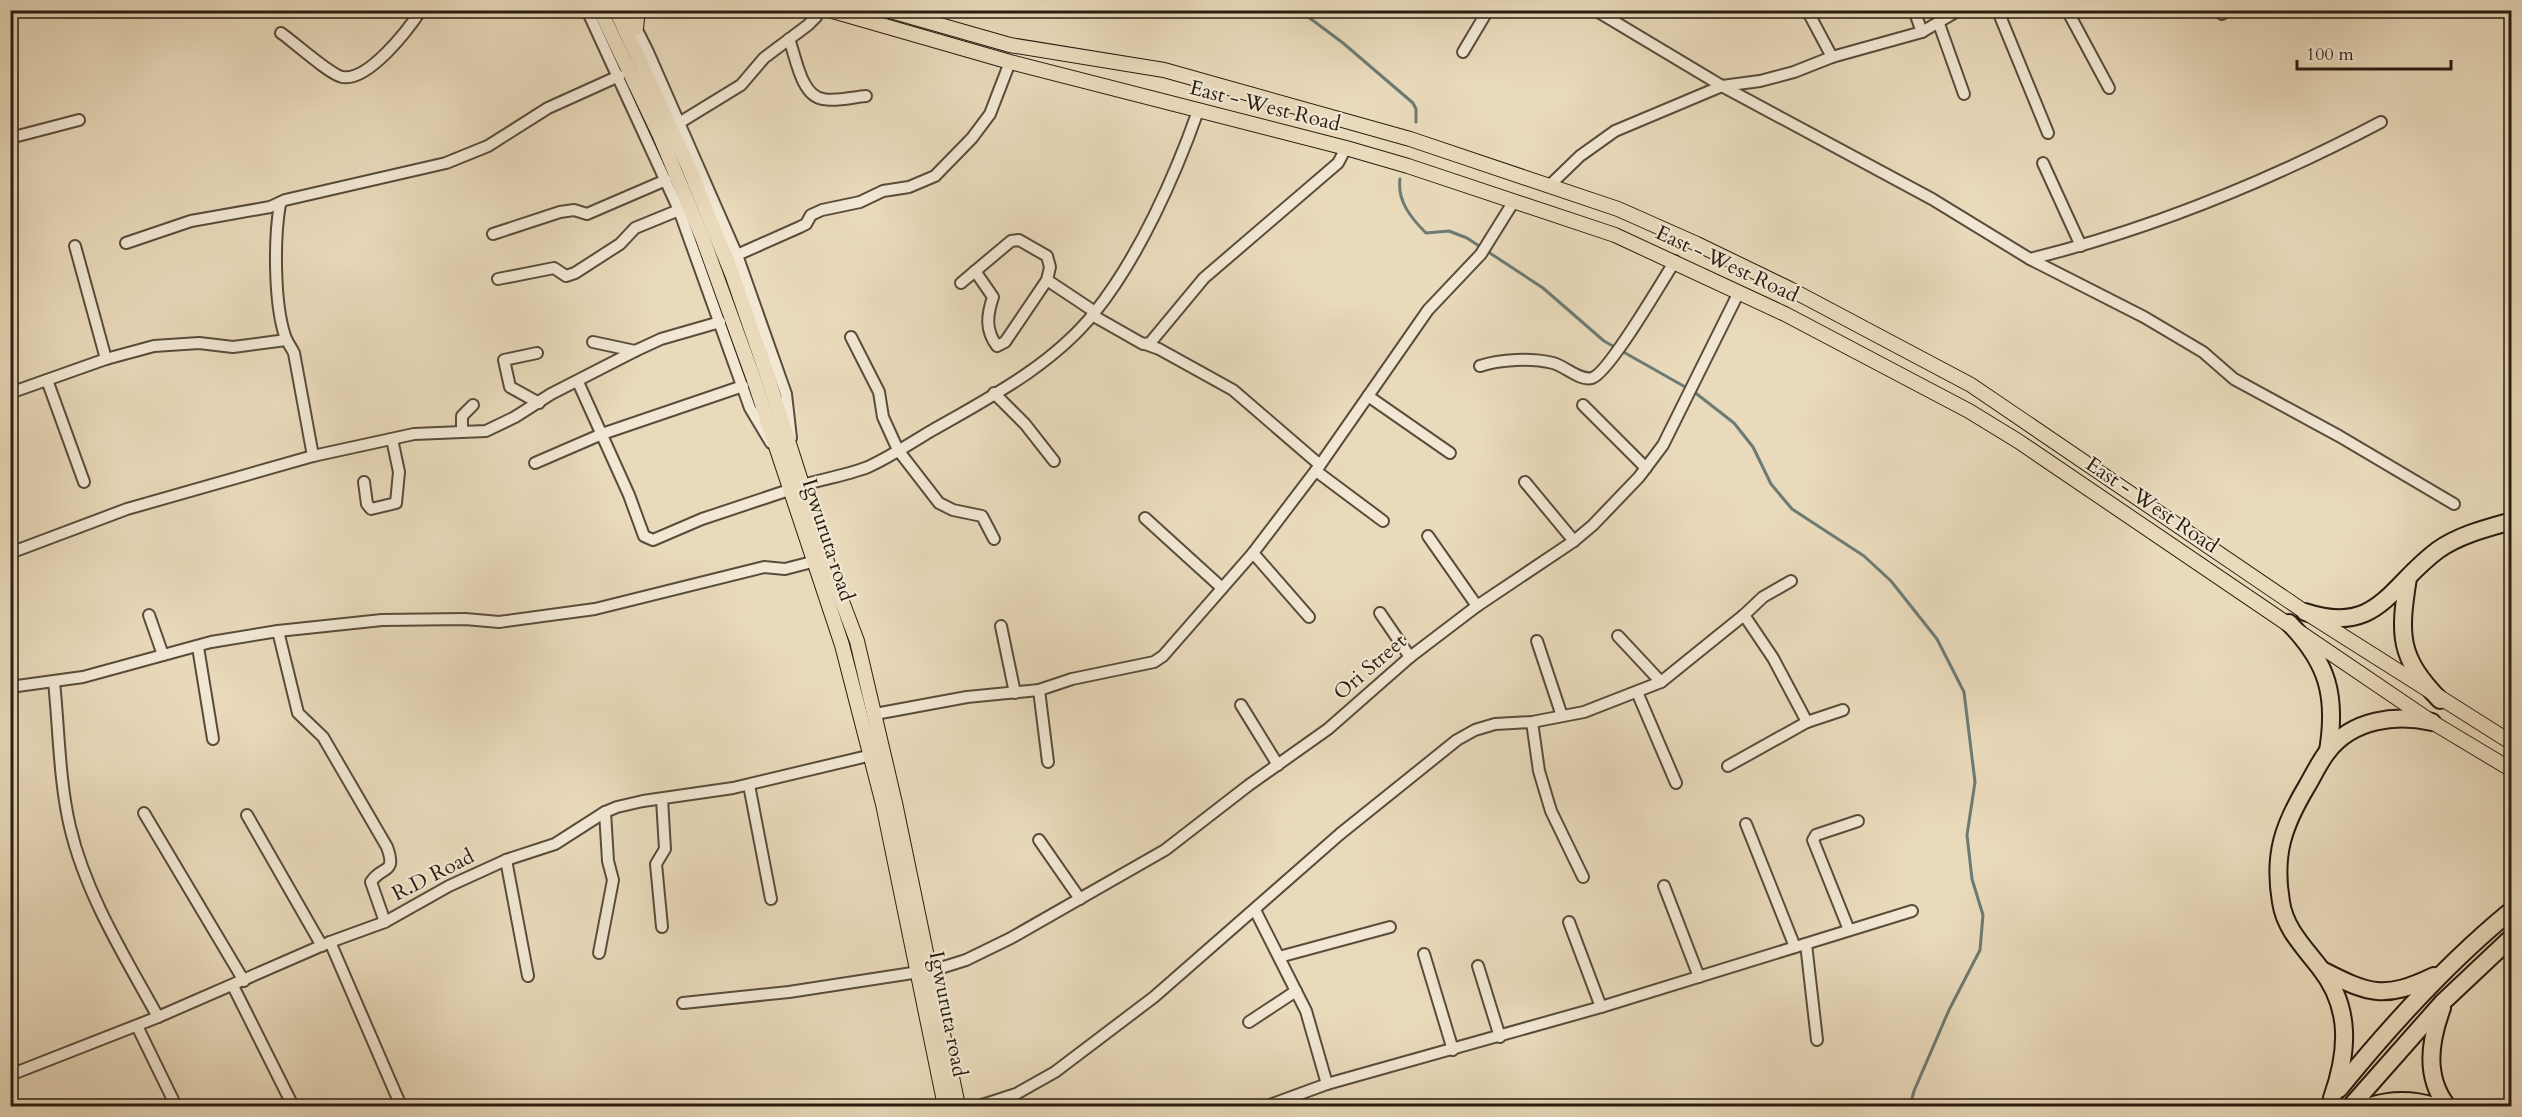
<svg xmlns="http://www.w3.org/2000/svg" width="2522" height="1117" font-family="Cardo,serif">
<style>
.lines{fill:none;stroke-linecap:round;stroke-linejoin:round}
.stream{stroke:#6c7b74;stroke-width:3}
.minor-casing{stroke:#594c3b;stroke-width:14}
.major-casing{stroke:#291c10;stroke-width:16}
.highway-casing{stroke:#291c10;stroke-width:20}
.minor{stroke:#f1e7d3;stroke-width:10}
.major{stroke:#e9dabb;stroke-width:14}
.highway{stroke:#e9dabb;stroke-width:16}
.labels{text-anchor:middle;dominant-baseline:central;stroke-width:4.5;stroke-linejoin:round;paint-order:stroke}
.street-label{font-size:21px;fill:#291c10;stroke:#f1e7d3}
</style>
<rect width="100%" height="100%" fill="#e9dabb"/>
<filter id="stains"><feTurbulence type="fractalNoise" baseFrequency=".00333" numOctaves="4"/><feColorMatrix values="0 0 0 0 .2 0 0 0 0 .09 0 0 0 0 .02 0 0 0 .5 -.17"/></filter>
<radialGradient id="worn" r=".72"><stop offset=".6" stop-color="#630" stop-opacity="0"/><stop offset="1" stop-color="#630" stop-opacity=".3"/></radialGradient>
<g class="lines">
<g class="stream">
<path d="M1299,10L1343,43L1413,103L1416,109V122"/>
<path d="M1400,179C1397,201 1411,218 1426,233L1449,231L1467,238L1543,288L1604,341L1687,388"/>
<path d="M1693,391L1734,423L1753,447L1771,484L1792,509L1864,556L1891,581L1937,639L1964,692L1975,782L1967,835L1972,879L1983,915L1980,950L1949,1010L1914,1091L1910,1106"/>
</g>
<g class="minor-casing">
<g id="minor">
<path d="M587,10L679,210L750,408L771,443"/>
<path d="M627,10L648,52L737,255L786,394L791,438"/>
<path d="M1595,10L1722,86L1932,199L2030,259L2144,317L2203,352L2234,379L2339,436L2454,504"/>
<path d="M1807,10L1832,57"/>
<path d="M1914,10L1922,32"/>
<path d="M2002,10L2000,16L2048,133"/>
<path d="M2067,10L2109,88"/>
<path d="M2220,10L2222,14"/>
<path d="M1939,24L1964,94"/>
<path d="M281,33C294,42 329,74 342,77C368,82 408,30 421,10"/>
<path d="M789,39C796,57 801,96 823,99C836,102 853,97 866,96"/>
<path d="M1463,52L1488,10"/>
<path d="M679,123L741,85L764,58L808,25L816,17L818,10"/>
<path d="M10,138L79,120"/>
<path d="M2043,163L2081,246"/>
<path d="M1550,185L1580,156L1615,131L1722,86L1760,81L1794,72L1832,57L1922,32L1959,10"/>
<path d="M280,204C274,238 274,303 285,336C287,342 291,347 294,353L313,456"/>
<path d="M493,234L560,212L574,210L587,214L666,180"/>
<path d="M126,243L191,221L270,207L285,200L446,163L488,146L548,108L619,76"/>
<path d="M75,246L106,359"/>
<path d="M737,255L800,227L806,224L811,215L822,210L860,202L883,191L909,187L935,176L972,138L990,114L1010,62"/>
<path d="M2030,259C2152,229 2269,181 2381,122"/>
<path d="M975,271L993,297C987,315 985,330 997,346L1005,342L1047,280"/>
<path d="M498,279L554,268L566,276L575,273L620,244L635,228L679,210"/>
<path d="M961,283L1011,241L1019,240L1047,256L1050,267L1047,280L1095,312"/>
<path d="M1092,315L1143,344L1150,343L1204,278L1338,163L1346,148"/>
<path d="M851,337L879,392L883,417L898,450L939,503L953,510L982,516L994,539"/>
<path d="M593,342L635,351"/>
<path d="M1145,344L1159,349L1233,390L1320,465"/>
<path d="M537,353L504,360L510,387L539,403"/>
<path d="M1480,366C1501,359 1531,358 1553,363C1565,366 1579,381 1592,378C1609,373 1662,281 1675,261"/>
<path d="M47,380L84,482"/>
<path d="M578,382L629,495L644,536L653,540L702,519L789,490"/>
<path d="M10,393L106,359L154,346L199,343L233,347L286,340"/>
<path d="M994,393L1025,424L1054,461"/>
<path d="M1368,396L1450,453"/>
<path d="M1583,405L1646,468"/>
<path d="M462,431V416L473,405"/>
<path d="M535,463L602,434L743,386"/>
<path d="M1316,471L1383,521"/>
<path d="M364,482L367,504L371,509L396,503L399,472L392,439"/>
<path d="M1525,482L1574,541"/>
<path d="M802,485C824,479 847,475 868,467C890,457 911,443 931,431C989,398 1053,365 1095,312C1139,257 1175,176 1198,111"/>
<path d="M1145,518L1222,588"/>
<path d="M1428,536L1477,606"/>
<path d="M10,553L127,509L313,456L414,434L486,431L515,417L551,394L635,351L661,339L720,322"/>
<path d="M1253,553L1309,617"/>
<path d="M1380,613L1410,657"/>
<path d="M149,615L163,655"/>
<path d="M1744,615L1773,658L1807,722"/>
<path d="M1001,626L1015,693"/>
<path d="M278,631L298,713L323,737L387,847C397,875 382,865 371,882L385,922"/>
<path d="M1618,636L1661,682"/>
<path d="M1537,641L1562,716"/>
<path d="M198,647L213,739"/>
<path d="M54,682C59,729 59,780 70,827C86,895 125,957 158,1017"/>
<path d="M10,687L83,677L211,642L278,631L382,620L465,619L499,622L595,609L764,567L785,569L812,562"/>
<path d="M1039,690L1048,762"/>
<path d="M1637,692L1676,783"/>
<path d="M1241,705L1278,765"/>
<path d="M875,714L967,697L1039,690L1072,679L1154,662L1163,656L1253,553L1320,465L1428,310L1481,254L1514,201"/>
<path d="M1532,722L1539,771L1551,811L1583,877"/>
<path d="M1728,766L1807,722L1843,710"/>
<path d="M749,785L771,899"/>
<path d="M662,799L665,849L656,864L662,927"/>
<path d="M144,813L244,981"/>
<path d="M247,815L322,946"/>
<path d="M1746,824L1795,947"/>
<path d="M1039,840L1080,899"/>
<path d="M506,860L528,976"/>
<path d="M1664,886L1699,977"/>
<path d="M1255,910L1306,1011L1327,1084"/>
<path d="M1569,922L1601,1007"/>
<path d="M1849,930L1813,840L1816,835L1858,821"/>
<path d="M330,942L401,1106"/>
<path d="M1806,944L1817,1040"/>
<path d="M599,953L613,880L608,861L605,812"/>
<path d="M1424,954L1453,1050"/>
<path d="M1279,957L1390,927"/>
<path d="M1478,966L1500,1037"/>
<path d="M931,971L966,960L1011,938L1165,850L1249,785L1328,729L1410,657L1477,606L1574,541L1593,525L1639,477L1663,445L1739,292"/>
<path d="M233,986L293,1106"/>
<path d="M683,1003L789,992L919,972"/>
<path d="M1249,1022L1296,991"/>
<path d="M137,1026L176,1106"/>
<path d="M10,1075L158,1017L330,942L385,922L449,886L506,860L555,844L605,812L617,807L643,801L733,788L876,754"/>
<path d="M979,1106L1016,1094L1055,1072L1154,997L1340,834L1457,740L1475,730L1495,724L1532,722L1584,712L1661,682L1744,615L1763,597L1791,581"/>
<path d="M1267,1106L1327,1084L1601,1007L1912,911"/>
</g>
</g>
<g class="major-casing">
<g id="major">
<path d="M600,10L660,136L703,239L753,377L842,645L883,804L945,1106"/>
<path d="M616,10L688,166L732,274L766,372L826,559L857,641L895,803L958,1106"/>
<path d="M829,10L1010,62L1346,148L1408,166L1615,235L1785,314L1969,411L2018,441L2432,722L2512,770"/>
<path d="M887,10L1010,45L1164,70L1410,139L1618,209L1697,244L1790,289L1971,385L2305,612L2512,743"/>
<path d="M636,28L638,10"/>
</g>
</g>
<g class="highway-casing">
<g id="highway">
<path d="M2408,578C2399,635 2398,657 2440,700"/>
<path d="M2305,612C2378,636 2389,586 2438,550C2459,535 2487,528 2512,521"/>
<path d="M2289,623C2328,663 2337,696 2328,751"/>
<path d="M2322,970C2369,994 2384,1000 2434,976"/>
<path d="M2442,1008C2430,1041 2424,1076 2447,1106"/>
<path d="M2339,1089C2391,1025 2447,963 2512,910"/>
<path d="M2332,1098C2348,1053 2352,1008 2320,968C2304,947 2285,929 2281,902C2273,855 2283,826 2307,786C2314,774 2320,761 2328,751C2353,719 2396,714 2432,722"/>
<path d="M2351,1106L2443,1002L2512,937"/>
<path d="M2370,1106C2392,1099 2412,1099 2434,1106"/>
</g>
</g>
<use href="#minor" class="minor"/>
<use href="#major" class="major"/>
<use href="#highway" class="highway"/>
</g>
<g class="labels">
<g class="street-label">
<text transform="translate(1265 106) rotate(14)">East - West Road</text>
<text transform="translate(1727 264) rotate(25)">East - West Road</text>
<text transform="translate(2152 505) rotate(34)">East - West Road</text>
<text transform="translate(828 540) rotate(72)">Igwuruta road</text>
<text transform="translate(1370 667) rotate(-41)">Ori Street</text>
<text transform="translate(433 875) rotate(-27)">R.D Road</text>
<text transform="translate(948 1014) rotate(79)">Igwuruta road</text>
</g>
</g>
<rect width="2522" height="1117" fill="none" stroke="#e9dabb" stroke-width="36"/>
<rect x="12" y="12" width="2498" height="1093" fill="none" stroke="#291c10" stroke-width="3"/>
<rect x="18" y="18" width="2486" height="1081" fill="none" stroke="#291c10" stroke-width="1.5"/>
<path d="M2297 60v9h154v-9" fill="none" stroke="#291c10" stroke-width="3"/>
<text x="2306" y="60" font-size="18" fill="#291c10" stroke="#f1e7d3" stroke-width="4.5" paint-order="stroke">100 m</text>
<rect width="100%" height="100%" filter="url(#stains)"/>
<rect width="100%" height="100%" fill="url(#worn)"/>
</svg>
